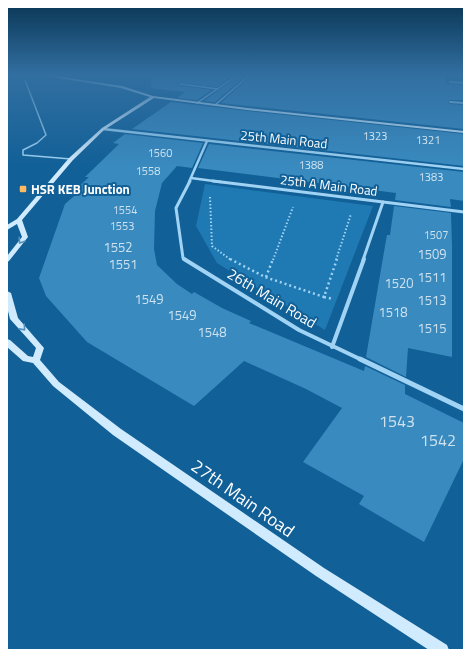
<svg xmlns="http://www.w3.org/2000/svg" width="471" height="657" font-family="'Titillium Web',sans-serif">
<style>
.green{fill:#1f7ab4}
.building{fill:#398abf}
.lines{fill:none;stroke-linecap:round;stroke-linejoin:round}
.path-far1{stroke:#a0d3f4;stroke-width:2;stroke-dasharray:1.5 2;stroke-linecap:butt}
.path{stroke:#a0d3f4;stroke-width:2.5;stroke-dasharray:2 3;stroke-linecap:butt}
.lane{stroke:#a0d3f4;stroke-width:1.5}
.street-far4{stroke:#a0d3f4;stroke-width:2}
.street-far3{stroke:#a0d3f4;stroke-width:2.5}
.street-far2{stroke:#a0d3f4;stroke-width:3}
.street-far1{stroke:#a0d3f4;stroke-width:4}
.street{stroke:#a0d3f4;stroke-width:5}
.secondary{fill:#d0ebfd;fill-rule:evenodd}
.oneway{stroke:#5491bb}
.poi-dot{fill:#ffb963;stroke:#116097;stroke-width:1.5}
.labels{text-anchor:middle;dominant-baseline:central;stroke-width:4;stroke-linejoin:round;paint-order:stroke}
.far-number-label{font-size:11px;fill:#cee2ef}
.far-street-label{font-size:13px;fill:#fff;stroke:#116097}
.far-poi-label{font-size:13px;font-weight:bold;fill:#fff;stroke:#116097;text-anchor:start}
.number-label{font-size:13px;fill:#cee2ef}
.street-label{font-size:15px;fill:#fff;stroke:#116097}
.near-number-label{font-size:16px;fill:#cee2ef}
.near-street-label{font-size:18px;fill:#fff;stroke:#116097}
</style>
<rect width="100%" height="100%" fill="#116097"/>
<path class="green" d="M205,184L373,206L325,330L217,263L196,226Z"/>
<g class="building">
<path d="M152,74H235L217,87L178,82V84L180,86L211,90L197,100L177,98L185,92L151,88Z"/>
<path d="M241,74H247L215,102L204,101Z"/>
<path d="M253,74H444L446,84L464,85V100H450L448,102L449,104L464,105V129L221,103Z"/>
<path d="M171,102L247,111L464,134V166L132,129Z"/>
<path d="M125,134L203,143L192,168L177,166L162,183L155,211L154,249L157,265L177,284L192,294L194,292L222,308L251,321L249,323L364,371L365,366L405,385V394L464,423V459L424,542L359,504L364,496L303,462L342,408L306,389L244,361L194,406L87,342L46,296L39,278L65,204L81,190H75L89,177H85L119,144L113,143Z"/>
<path d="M209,144L464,172V201L450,199L451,207L395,200L396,193L198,168Z"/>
<path d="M394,206L451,213L452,246V357L408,348L406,377L366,357L385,246L387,235H390Z"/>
</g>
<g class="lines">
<g class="path-far1">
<path d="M210,197L212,246L231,260"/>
<path d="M273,260L293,207"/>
<path d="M336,260L351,214"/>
</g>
<g class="path">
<path d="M230,259L265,277L324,297L337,259"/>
<path d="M266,277L273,259"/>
<path d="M324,297L333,299"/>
</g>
<g class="lane">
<path d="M25,80L46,135L37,143L23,150V155L71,159"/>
<path d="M180,84L218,89"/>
<path d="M197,103L239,74"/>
<path d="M215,105L251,74"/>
</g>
<g class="street-far4">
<path d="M49,76L53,74"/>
<path d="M450,82L464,83"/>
<path d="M450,102L464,103"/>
</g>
<g class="street-far3">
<path d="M103,129L464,169"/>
<path d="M191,178L221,182"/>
<path d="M189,182L207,141"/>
</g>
<g class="street-far2">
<path d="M213,181L464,212"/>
<path d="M186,260L183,258L176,208L190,181"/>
<path d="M363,260L383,202"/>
</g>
<g class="street-far1">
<path d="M184,259L299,330L362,360"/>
<path d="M332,347L364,259"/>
</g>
<path class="street" d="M360,359L464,409"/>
<g class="secondary">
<path d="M33,74H42L122,86L153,96L247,108L464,131V133L247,110L154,98L104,130L73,160L22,220L28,237L9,261L7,262V256L22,237L17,224L7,230V225L17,219L69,158L102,128L150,97L121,88Z"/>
<path d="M7,291L11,293L18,318L44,348L40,360L59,382L121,429L324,568L447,645L449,650H429L316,576L113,435L53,386L33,363L23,361L7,347V339L10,340L28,356L33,357L36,348L10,319L7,307Z"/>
</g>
</g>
<defs><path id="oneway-chevron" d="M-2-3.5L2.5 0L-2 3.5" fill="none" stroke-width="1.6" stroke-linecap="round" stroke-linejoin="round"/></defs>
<g class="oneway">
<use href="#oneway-chevron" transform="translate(21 241) rotate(123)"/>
<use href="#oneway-chevron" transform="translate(23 328) rotate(48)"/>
</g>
<linearGradient id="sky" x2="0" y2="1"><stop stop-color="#093553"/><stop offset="0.45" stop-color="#326fa1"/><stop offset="1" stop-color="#326fa1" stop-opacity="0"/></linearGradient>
<rect width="471" height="166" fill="url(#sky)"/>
<rect class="poi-dot" x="19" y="185" width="8" height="8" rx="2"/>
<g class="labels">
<g class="far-number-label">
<text x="375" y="136">1323</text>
<text x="428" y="140">1321</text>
<text x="160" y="153">1560</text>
<text x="311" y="165">1388</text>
<text x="148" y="171">1558</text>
<text x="431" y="177">1383</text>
<text x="125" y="210">1554</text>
<text x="122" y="226">1553</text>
<text x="436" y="235">1507</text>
</g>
<g class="far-street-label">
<text transform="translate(284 139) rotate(6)">25th Main Road</text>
<text transform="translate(329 185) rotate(7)">25th A Main Road</text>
</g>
<g class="far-poi-label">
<text x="31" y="189">HSR KEB Junction</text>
</g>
<g class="number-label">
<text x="118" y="247">1552</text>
<text x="432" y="254">1509</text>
<text x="123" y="264">1551</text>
<text x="432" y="277">1511</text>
<text x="399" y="283">1520</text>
<text x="149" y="299">1549</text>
<text x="432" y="300">1513</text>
<text x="393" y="312">1518</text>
<text x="182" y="315">1549</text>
<text x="432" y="328">1515</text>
<text x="212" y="332">1548</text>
</g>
<g class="street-label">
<text transform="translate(272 298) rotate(31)">26th Main Road</text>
</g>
<g class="near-number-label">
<text x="397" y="421">1543</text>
<text x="438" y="440">1542</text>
</g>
<g class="near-street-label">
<text transform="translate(243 498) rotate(35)">27th Main Road</text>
</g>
</g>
<rect width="471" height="657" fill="none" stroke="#ffffff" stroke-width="16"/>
</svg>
